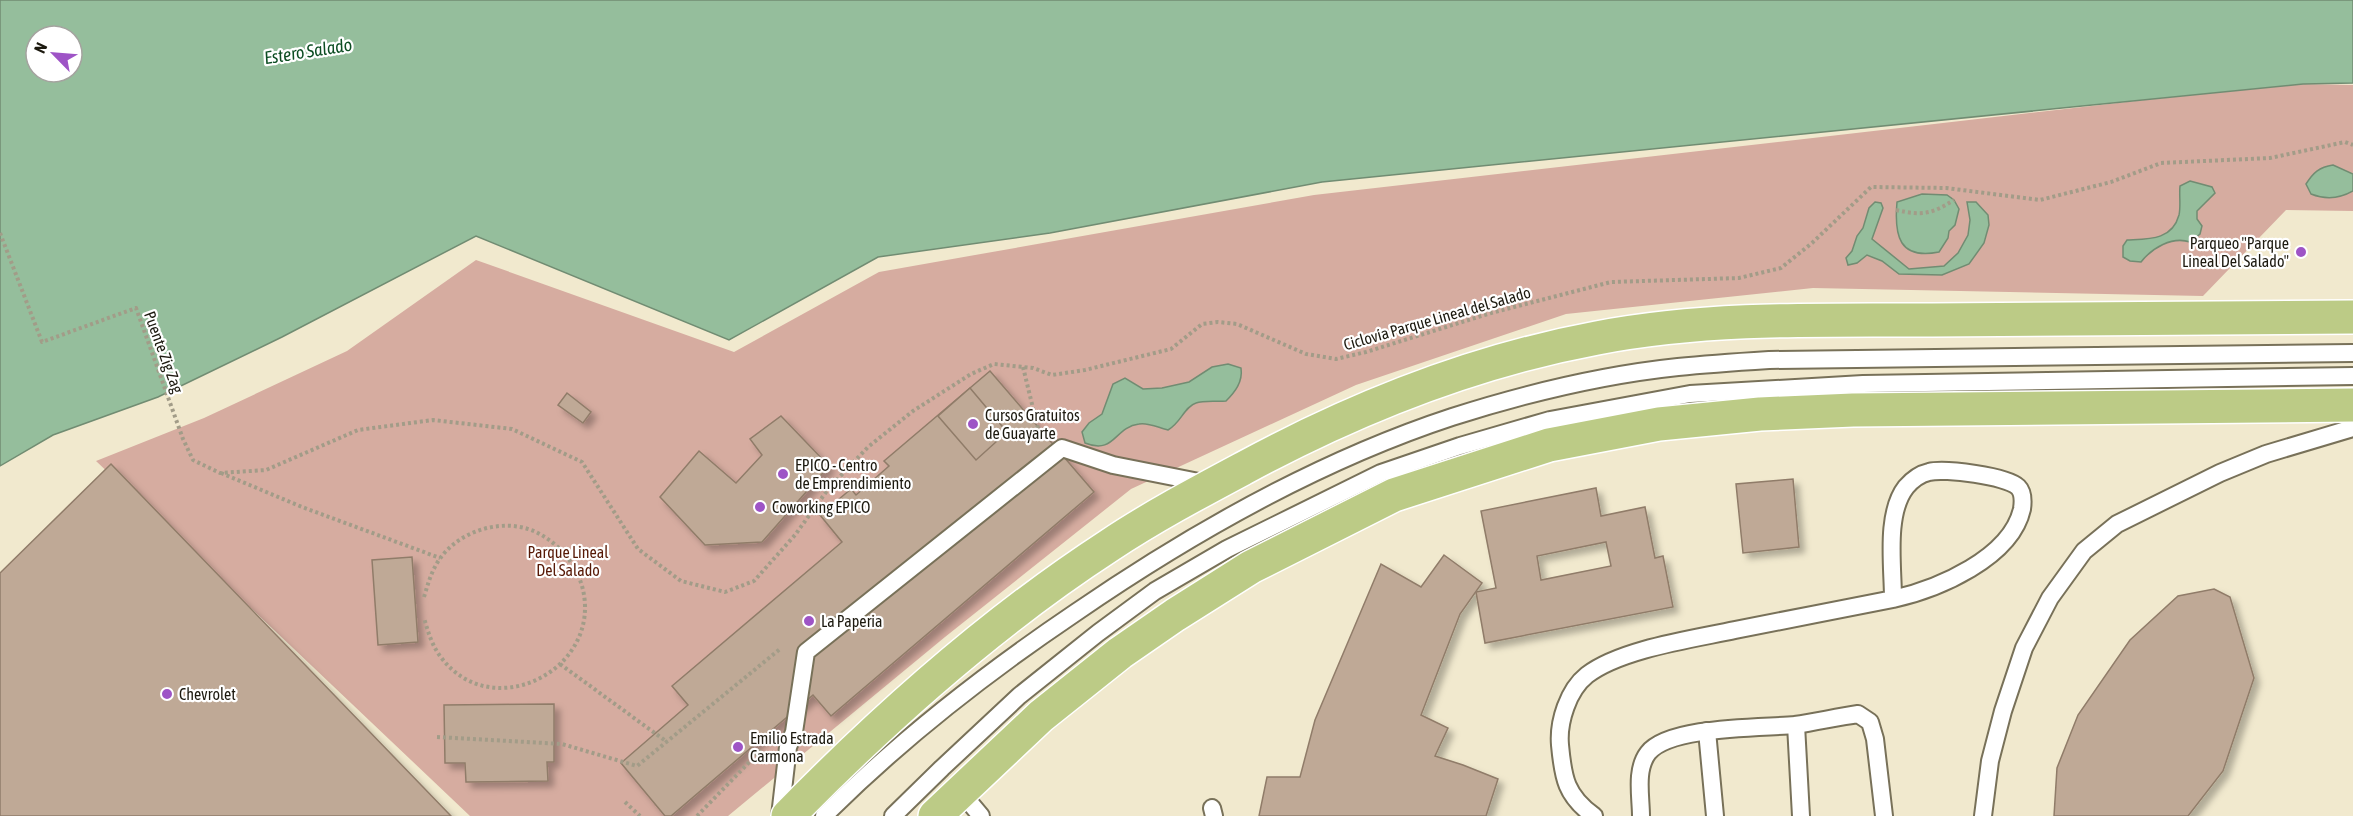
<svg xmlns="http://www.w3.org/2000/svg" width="2353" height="816" font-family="'Asap Condensed',sans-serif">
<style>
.green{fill:#d6aca0}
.water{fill:#95be9c;stroke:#718c72;stroke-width:1.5;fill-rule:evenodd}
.building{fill:#bfa996;stroke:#907c69;stroke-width:1.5;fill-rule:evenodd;filter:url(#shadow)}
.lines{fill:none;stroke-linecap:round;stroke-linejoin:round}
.service-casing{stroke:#787159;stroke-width:20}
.primary-casing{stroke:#fff;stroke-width:36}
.path{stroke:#a29c88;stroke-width:4;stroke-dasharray:3 3;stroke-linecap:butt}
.service{stroke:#fff;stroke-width:16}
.primary{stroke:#bccb86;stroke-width:33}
.poi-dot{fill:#9e54c6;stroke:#fff;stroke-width:2}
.labels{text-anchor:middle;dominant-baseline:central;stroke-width:4.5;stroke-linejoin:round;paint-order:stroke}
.poi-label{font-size:16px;fill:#1c190f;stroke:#fff;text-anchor:start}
.street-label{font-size:16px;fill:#1c190f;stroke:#fff}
.park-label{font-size:16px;fill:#571906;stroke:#fff}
.water-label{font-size:18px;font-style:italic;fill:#0c4d22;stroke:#fff}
</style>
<defs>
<filter id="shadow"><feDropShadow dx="5.5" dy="5.5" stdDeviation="3" flood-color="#0004"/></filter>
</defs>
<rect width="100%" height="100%" fill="#f1e9ce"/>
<path class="green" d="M2303,84L2353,85V211L2286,210L2203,296L1813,288L1566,314L1356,385L1131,489L945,637L728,816H470L96,461L204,418L347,351L476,260L734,352L879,272L1314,195L2144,100Z"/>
<g class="water">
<path d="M0,0H2353V83L2303,84L1322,182L1050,233L878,257L729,340L476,236L282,337L158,397L53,435L0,466ZM36,36H72V72H36Z"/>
<path d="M2333,165L2353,174V191C2339,199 2326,200 2311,194L2306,184C2313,173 2319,167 2333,165Z"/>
<path d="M2190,181L2212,187L2215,193L2197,211V219L2202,226L2200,234L2190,242C2172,236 2152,248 2141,262L2130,261L2123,257V246L2127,240C2147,239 2172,241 2179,215C2181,206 2179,195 2180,186Z"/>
<path d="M1922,194L1947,195L1954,200L1959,209L1955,225L1949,231L1948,238L1939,252C1899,260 1894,236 1897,202Z"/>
<path d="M1875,202L1881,203L1883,208L1872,239L1909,269L1944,266L1958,253L1968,235L1970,220L1967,202H1976L1988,215L1989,225L1984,243L1969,264L1942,275L1899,274L1882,261L1867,255L1857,263L1848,265L1846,258L1852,251L1857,236L1863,228L1869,208Z"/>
<path d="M1228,364L1241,368C1243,382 1235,392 1226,401C1218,402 1204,400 1196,403C1184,407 1181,423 1168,430C1159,428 1148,422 1139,424C1114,427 1115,455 1085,443L1082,432L1089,423L1102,414L1113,384L1125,378L1143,389L1162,388L1189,382L1212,367Z"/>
</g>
<g class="building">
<path d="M990,371L1094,492L831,716L813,695L671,816H665L621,763L688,705L672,686L842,542L820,515L851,489L856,495L889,466L884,461Z"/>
<path d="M970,388L1007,432L976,460L938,416Z"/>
<path d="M567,393L591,412L583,423L558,405Z"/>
<path d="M781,416L829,466L762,542L705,545L660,497L699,451L736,483L762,455L750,439Z"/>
<path d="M111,464L451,816H0V573Z"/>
<path d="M1793,479L1799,547L1743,553L1736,484Z"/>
<path d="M1596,488L1601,516L1645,507L1655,558L1663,556L1673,607L1485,643L1476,592L1496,588L1481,511ZM1606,542L1611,566L1541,580L1537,556Z"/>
<path d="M1444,555L1482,583L1460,614L1421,715L1448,728L1435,756L1463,765L1498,779L1486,816H1259L1267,777H1300L1315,720L1381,564L1421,587Z"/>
<path d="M412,557L418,642L378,645L372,560Z"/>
<path d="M2214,589L2230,597L2254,678L2223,771L2188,816H2054L2057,768L2078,715L2130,640L2178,596Z"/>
<path d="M554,704V762H547L548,781L466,782L465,763H445L444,705Z"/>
</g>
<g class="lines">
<g class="service-casing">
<g id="service">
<path d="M1796,725L1801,816"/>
<path d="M1707,731L1715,816"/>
<path d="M960,791L981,816"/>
<path d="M1212,808L1214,816"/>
<path d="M780,816L788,747L794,732L806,652L1062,448L1113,465L1209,484"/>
<path d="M824,816C900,740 986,673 1075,613C1190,534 1318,461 1452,417C1524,394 1602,375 1678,367C1708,364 1738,362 1769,360L2353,353"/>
<path d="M893,816L942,768L1019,696L1098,633L1155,591L1227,549L1381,473L1460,446L1550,420L1690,394L1863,384L2353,376"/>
<path d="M1594,816C1566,796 1563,778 1560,745C1558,722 1568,690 1587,675C1621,649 1693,639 1735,630C1788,620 1840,609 1893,599C1938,589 2011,558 2022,509C2023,502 2023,492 2018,487C2007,476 1944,468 1929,472C1920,474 1912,480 1906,487C1885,514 1893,566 1893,599"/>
<path d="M1641,816C1641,797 1635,770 1648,753C1669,726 1761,728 1795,725C1816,722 1837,717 1858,714L1870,722L1875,739L1884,816"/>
<path d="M1983,816L1990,761L2003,711L2024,648L2050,598L2084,551L2117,524L2220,473L2266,454L2353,428"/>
</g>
</g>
<g class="primary-casing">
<g id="primary">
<path d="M788,816C886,716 993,621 1110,545C1152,517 1199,492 1244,468C1355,408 1473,361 1597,338C1707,317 1821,320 1932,320C2072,319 2213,318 2353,317"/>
<path d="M935,816L1041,716L1120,653L1175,615L1251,567L1394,495L1549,445L1659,424L1760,414L1853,410L2353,405"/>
</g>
</g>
<g class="path">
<path d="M1896,210C1922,216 1932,214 1954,200"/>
<path d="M0,233L42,342L136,308L183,439L193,460L220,473L266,470L358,430L433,420L512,429L582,462L638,549L681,581L725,592L754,581L795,535L829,488L868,447L913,411L971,374L994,364L1033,368L1052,375L1085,370L1171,349L1202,324L1218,322L1237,324L1306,354L1336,359L1366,352L1491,313L1611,282L1739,278L1781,268L1812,243L1871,187L1946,188L2040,200L2111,182L2161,163L2270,158L2345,142L2353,145"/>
<path d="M1023,367L1039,433"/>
<path d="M221,473L302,507L440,558"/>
<path d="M424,597C428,584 431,572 439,560C459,530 504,517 536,532C558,543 575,562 582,586C605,669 491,727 440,656C432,645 428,632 424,618"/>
<path d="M560,664L667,742"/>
<path d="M437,737L562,744L637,766L780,649"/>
<path d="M625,802L640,816"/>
<path d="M697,816L761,750"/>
</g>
<use href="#service" class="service"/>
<use href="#primary" class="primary"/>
</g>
<g class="poi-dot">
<circle cx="2301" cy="252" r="6"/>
<circle cx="973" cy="424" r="6"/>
<circle cx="783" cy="474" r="6"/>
<circle cx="760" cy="507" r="6"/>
<circle cx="809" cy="621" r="6"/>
<circle cx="167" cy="694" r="6"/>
<circle cx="738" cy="747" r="6"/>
</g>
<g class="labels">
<g class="poi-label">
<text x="2289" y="243" text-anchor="end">Parqueo "Parque<tspan x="2289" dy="18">Lineal Del Salado"</tspan></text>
<text x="985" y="415">Cursos Gratuitos<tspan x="985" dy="18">de Guayarte</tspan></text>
<text x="795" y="465">EPICO - Centro<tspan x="795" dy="18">de Emprendimiento</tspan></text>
<text x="772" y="507">Coworking EPICO</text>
<text x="821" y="621">La Paperia</text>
<text x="179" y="694">Chevrolet</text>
<text x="750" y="738">Emilio Estrada<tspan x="750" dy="18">Carmona</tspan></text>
</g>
<g class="street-label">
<text transform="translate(1437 318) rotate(-16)">Ciclovía Parque Lineal del Salado</text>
<text transform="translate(164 352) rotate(70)">Puente Zig Zag</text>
</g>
<g class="park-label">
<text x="568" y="552">Parque Lineal<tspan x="568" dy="18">Del Salado</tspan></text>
</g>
<g class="water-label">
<text transform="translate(308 51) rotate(-9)">Estero Salado</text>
</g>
</g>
<g transform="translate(54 54) rotate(295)"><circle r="28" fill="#ffffff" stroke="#a4a39f" stroke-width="1.5"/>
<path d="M0-4.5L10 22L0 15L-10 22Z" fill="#9e54c6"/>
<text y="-9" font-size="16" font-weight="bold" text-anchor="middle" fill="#1c190f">N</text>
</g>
</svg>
